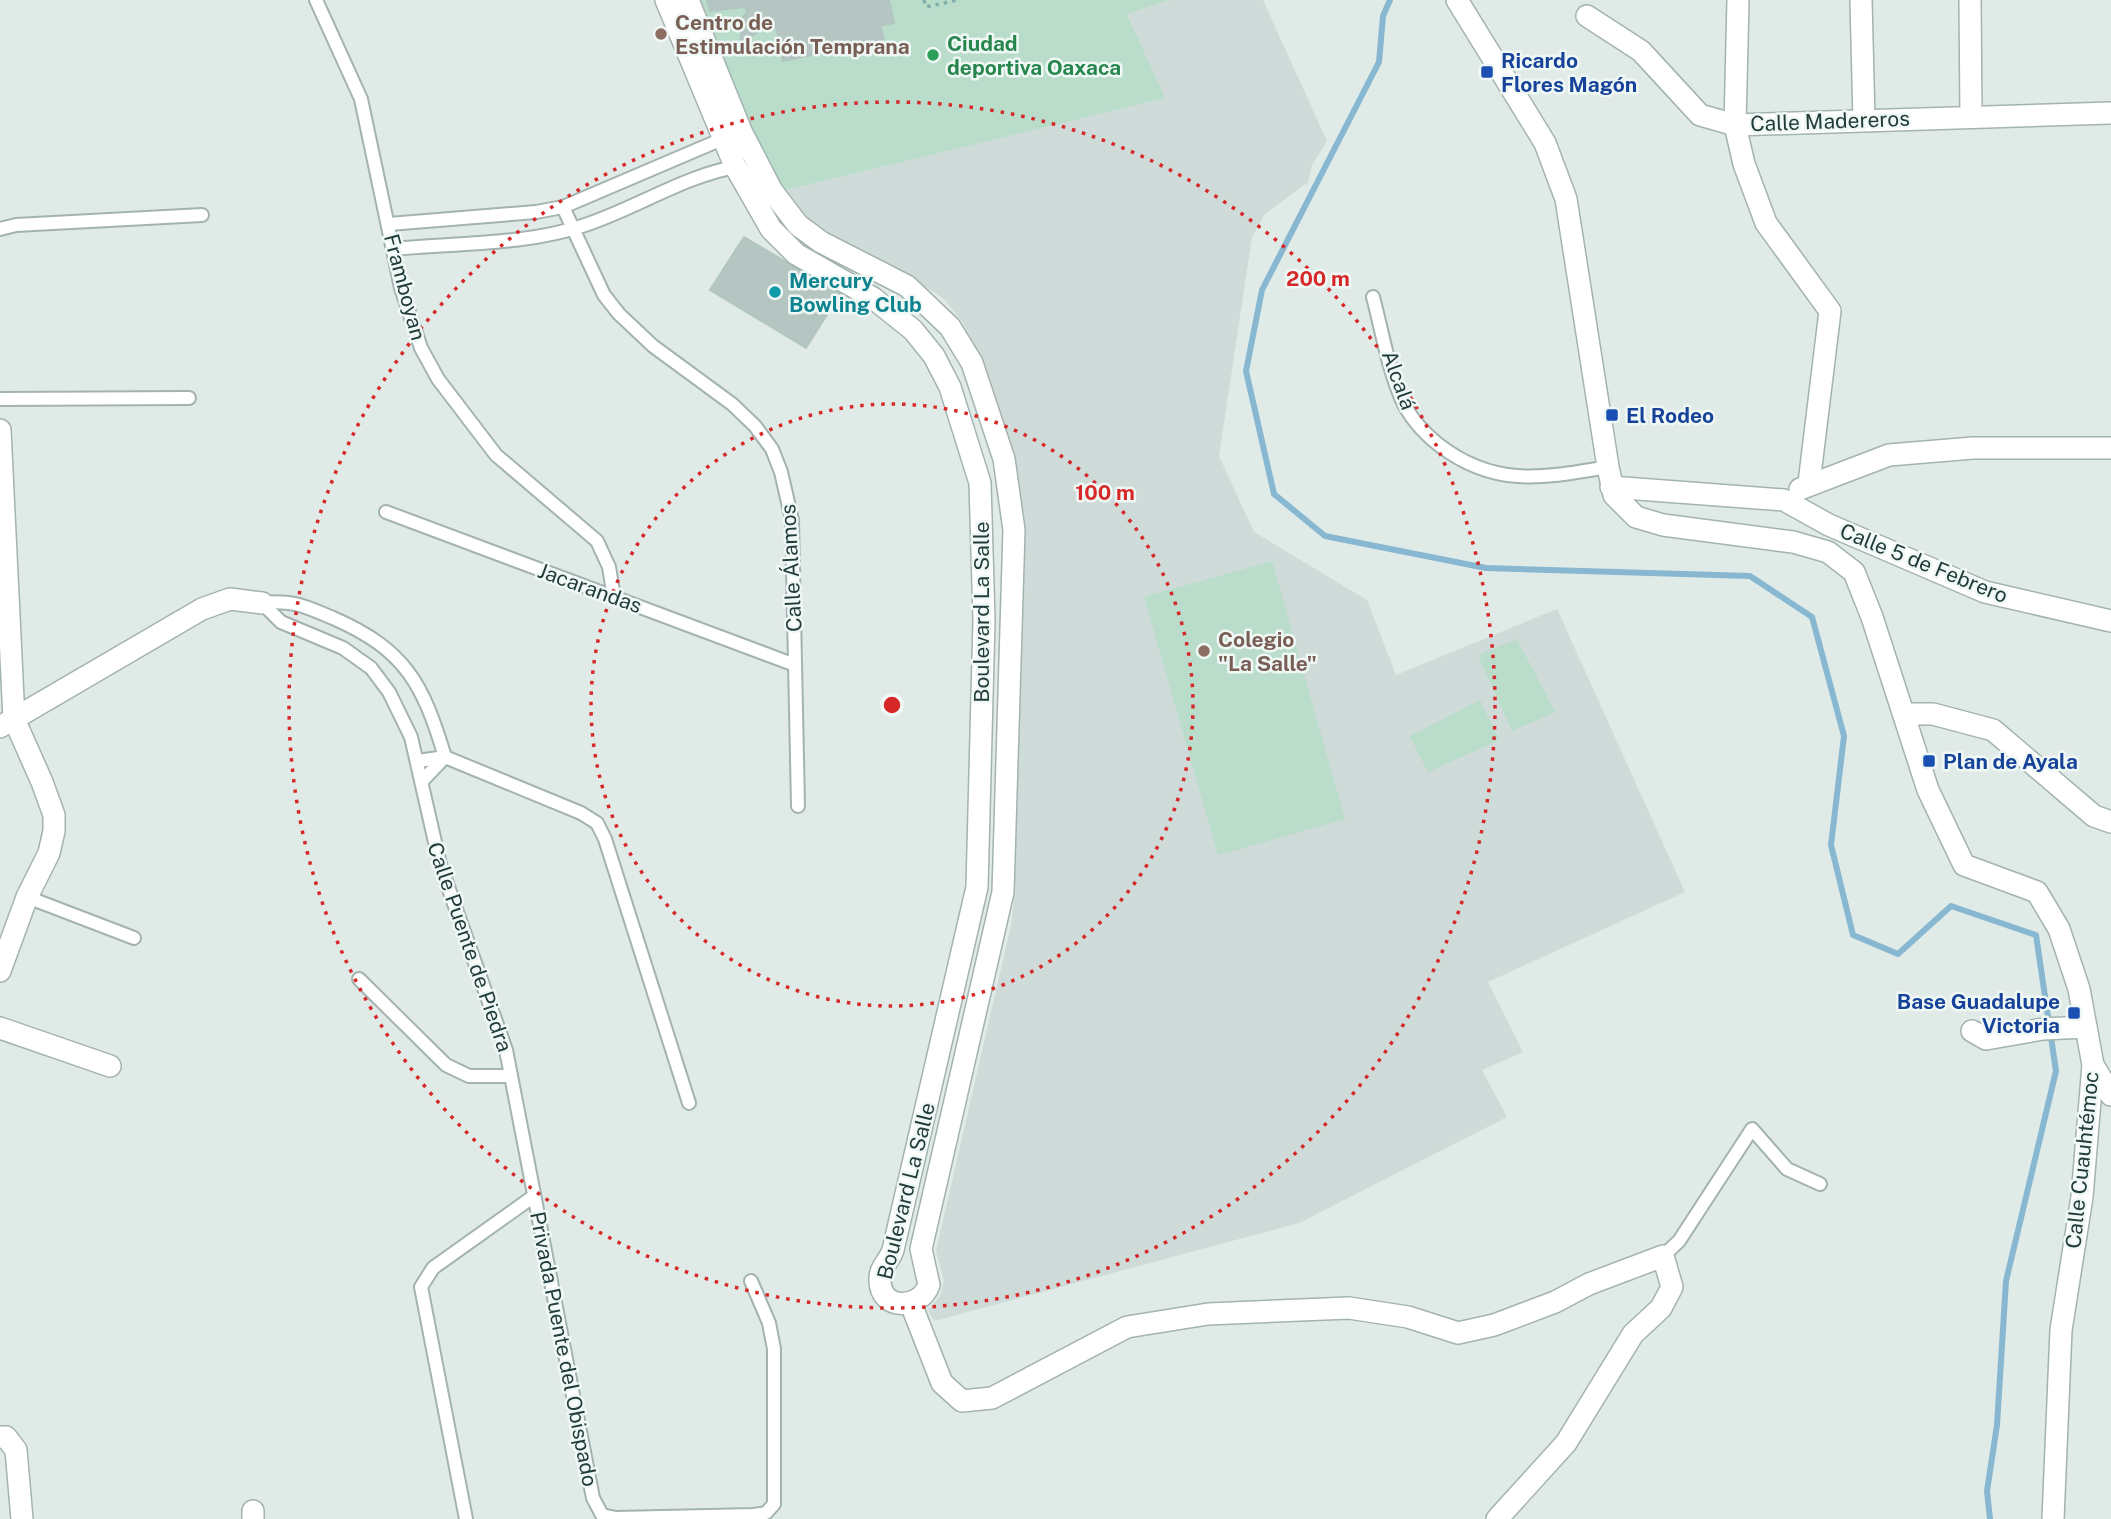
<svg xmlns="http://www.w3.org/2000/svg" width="2111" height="1519" font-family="'Public Sans',sans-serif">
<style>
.built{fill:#cedbd8}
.green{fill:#b9ddca}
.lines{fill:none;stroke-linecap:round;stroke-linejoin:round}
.stream{stroke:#87b7d1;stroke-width:6}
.building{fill:#b5c6c2;stroke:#b2c5c1;stroke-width:2}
.service-casing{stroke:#a3b3b0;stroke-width:16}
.minor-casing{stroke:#a3b3b0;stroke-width:24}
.path{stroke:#80afaa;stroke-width:3.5;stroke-dasharray:3.5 5;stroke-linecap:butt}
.service{stroke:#fff;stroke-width:12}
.minor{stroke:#fff;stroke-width:21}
.ring{fill:none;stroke:#d62828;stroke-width:3.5;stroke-dasharray:3.5 7}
.education-dot{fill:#8d6e63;stroke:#f0f8f6;stroke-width:2.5}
.leisure-dot{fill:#2e9e5b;stroke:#f0f8f6;stroke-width:2.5}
.transit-dot{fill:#1a4fb4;stroke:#f0f8f6;stroke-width:2.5}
.culture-dot{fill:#0f9aa8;stroke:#f0f8f6;stroke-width:2.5}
.labels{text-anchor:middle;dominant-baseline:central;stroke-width:5;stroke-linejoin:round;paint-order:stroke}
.education-label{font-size:21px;font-weight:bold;fill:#785e54;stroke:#f0f8f6;text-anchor:start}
.leisure-label{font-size:21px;font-weight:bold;fill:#27864d;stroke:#f0f8f6;text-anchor:start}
.transit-label{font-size:21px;font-weight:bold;fill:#164399;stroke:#f0f8f6;text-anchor:start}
.street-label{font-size:21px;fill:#213c3a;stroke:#f0f8f6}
.culture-label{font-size:21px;font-weight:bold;fill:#0d838f;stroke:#f0f8f6;text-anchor:start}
.centre{fill:#d62828;stroke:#f0f8f6;stroke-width:3.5}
.ring-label{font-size:21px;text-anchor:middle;font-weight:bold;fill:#d62828;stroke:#f0f8f6;stroke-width:5;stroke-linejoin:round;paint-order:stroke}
</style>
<rect width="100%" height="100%" fill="#e0ebe8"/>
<path class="built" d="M1169,0H1263L1327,141L1312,165L1308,182L1264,215L1252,237L1219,456L1254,532L1367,600L1396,675L1557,609L1685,892L1488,982L1523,1052L1482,1070L1507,1117L1299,1223L934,1321L928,1310L940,1296L944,1281L936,1251L1011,925L1015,891L1021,589L987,380L963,323L945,300L929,289L809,223L782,191L1164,98L1127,13Z"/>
<g class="green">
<path d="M699,0H1169L1127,14L1165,98L782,191L768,160L750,136Z"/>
<path d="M1272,561L1345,819L1218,855L1144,597Z"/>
<path d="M1517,639L1555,712L1512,731L1478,655Z"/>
<path d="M1480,700L1499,740L1428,772L1410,736Z"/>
</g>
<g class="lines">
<path class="stream" d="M1390,0L1383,16L1379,62L1262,290L1246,371L1274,494L1325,536L1486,568L1750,576L1812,617L1844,736L1831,845L1853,935L1898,954L1951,906L2036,935L2056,1071L2006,1281L1997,1425L1987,1491L1990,1519"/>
</g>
<g class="building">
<path d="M707,0H889L894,23L880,26L884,39L783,61L775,22L741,42V19L747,12L745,7L710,11Z"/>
<path d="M744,237L840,294L806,348L710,290Z"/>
</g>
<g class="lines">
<g class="service-casing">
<g id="service">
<path d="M316,0L361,99L401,288L421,348L438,379L496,455L597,541L609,567L614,597"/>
<path d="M563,207L604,295L619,314L653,346L732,404L755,426L772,449L781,472L792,520L798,806"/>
<path d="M389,224L536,212L563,207L727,137"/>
<path d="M0,229L16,225L202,215"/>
<path d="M393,249C454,243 528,245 585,225C637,208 685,175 740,166"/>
<path d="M1373,297C1382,331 1388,368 1402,400C1410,418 1424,433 1439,445C1495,488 1543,478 1608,467"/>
<path d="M0,399L189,398"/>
<path d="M386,512L795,665"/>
<path d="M262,603L281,622L343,648L371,668L389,692L411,737L440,864L506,1050L593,1498L602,1515L616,1518L754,1515L766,1513L774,1504V1349L769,1323L751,1281"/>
<path d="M262,603C294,600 304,606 333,618C406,650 423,684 445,757L423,780"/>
<path d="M418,761L445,757L581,813L597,823L605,839L689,1103"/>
<path d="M27,897L134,938"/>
<path d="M359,979L446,1065L469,1076H511"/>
<path d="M1663,1256L1679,1241L1752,1129L1787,1169L1820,1184"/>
<path d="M466,1519L421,1287L433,1268L534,1196"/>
</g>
</g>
<g class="minor-casing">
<g id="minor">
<path d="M666,0L735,166L771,229L796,254L873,298L913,330L934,356L950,387L980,483L984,620L977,887L893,1250C890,1260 879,1268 880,1280C880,1311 920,1310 929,1285L921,1249L1003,892L1014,530L1004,459L972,363L950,327L907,286L821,242L798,225L772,191L741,131L688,0"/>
<path d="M1457,0L1545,143L1566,199L1608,467L1614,495L1636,517L1663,525L1793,542L1828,552L1854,572L1872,617L1928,790L1964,865L2037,892L2059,929L2079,989L2093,1065L2082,1197L2061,1330L2053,1519"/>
<path d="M1738,0L1735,125L1744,164L1766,223L1830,311L1809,483"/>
<path d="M1861,0L1864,120"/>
<path d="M1970,0L1971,117"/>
<path d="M1587,16L1641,51L1700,115L1735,125L2111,113"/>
<path d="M0,430L14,719L42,782L54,815V831L49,853L27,897L0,971"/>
<path d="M1611,487L1784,500L1829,525L1985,592L2111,621"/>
<path d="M1800,489L1889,455L1973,448H2111"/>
<path d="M1904,714H1933L1993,730L2094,816L2111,822"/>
<path d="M0,727L202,609L230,599L262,603"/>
<path d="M0,1028L110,1066"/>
<path d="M1972,1031L1986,1039L2043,1029L2086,1027"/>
<path d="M2093,1065L2111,1095"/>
<path d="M911,1304L942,1383L962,1401L992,1398L1127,1327L1208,1314L1349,1308L1408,1317L1458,1333L1494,1325L1555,1302L1589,1284L1663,1256L1672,1287L1661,1308L1633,1334L1566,1443L1497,1519"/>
<path d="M0,1437H6L16,1450L22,1519"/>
<path d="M253,1511V1519"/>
</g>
</g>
<path class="path" d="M924,0L926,7L957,0"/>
<use href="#service" class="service"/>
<use href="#minor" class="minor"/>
</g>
<g class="ring">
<circle cx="892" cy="705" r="301"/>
<circle cx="892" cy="705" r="603"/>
</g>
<g class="education-dot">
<circle cx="661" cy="34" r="7"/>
<circle cx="1204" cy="651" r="7"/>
</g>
<circle class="leisure-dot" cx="933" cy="55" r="7"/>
<g class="transit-dot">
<rect x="1480" y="65" width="14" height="14" rx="3.5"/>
<rect x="1605" y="408" width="14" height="14" rx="3.5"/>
<rect x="1922" y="754" width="14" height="14" rx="3.5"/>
<rect x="2067" y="1006" width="14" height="14" rx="3.5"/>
</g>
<circle class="culture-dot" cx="775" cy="292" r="7"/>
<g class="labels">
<g class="education-label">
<text x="675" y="22">Centro de<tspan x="675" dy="24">Estimulación Temprana</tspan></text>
<text x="1218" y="639">Colegio<tspan x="1218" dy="24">"La Salle"</tspan></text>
</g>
<g class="leisure-label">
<text x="947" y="43">Ciudad<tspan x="947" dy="24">deportiva Oaxaca</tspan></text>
</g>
<g class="transit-label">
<text x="1501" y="60">Ricardo<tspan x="1501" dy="24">Flores Magón</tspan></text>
<text x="1626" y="415">El Rodeo</text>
<text x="1943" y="761">Plan de Ayala</text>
<text x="2060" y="1001" text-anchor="end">Base Guadalupe<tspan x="2060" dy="24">Victoria</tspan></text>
</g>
<g class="street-label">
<text transform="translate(1830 121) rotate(-2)">Calle Madereros</text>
<text transform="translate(405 287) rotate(75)">Framboyan</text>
<text transform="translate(1399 380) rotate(70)">Alcalá</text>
<text transform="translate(1924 563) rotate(22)">Calle 5 de Febrero</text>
<text transform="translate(791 568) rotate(-93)">Calle Álamos</text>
<text transform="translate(590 588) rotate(20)">Jacarandas</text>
<text transform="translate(981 612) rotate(-90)">Boulevard La Salle</text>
<text transform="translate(470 947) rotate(71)">Calle Puente de Piedra</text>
<text transform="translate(2082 1160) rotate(-84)">Calle Cuauhtémoc</text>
<text transform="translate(906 1191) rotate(-76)">Boulevard La Salle</text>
<text transform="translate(564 1349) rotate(79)">Privada Puente del Obispado</text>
</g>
<g class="culture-label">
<text x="789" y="280">Mercury<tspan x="789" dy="24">Bowling Club</tspan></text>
</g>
</g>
<circle cx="892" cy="705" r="10" class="centre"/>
<g class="ring-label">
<text x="1318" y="286">200 m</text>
<text x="1105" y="500">100 m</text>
</g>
</svg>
